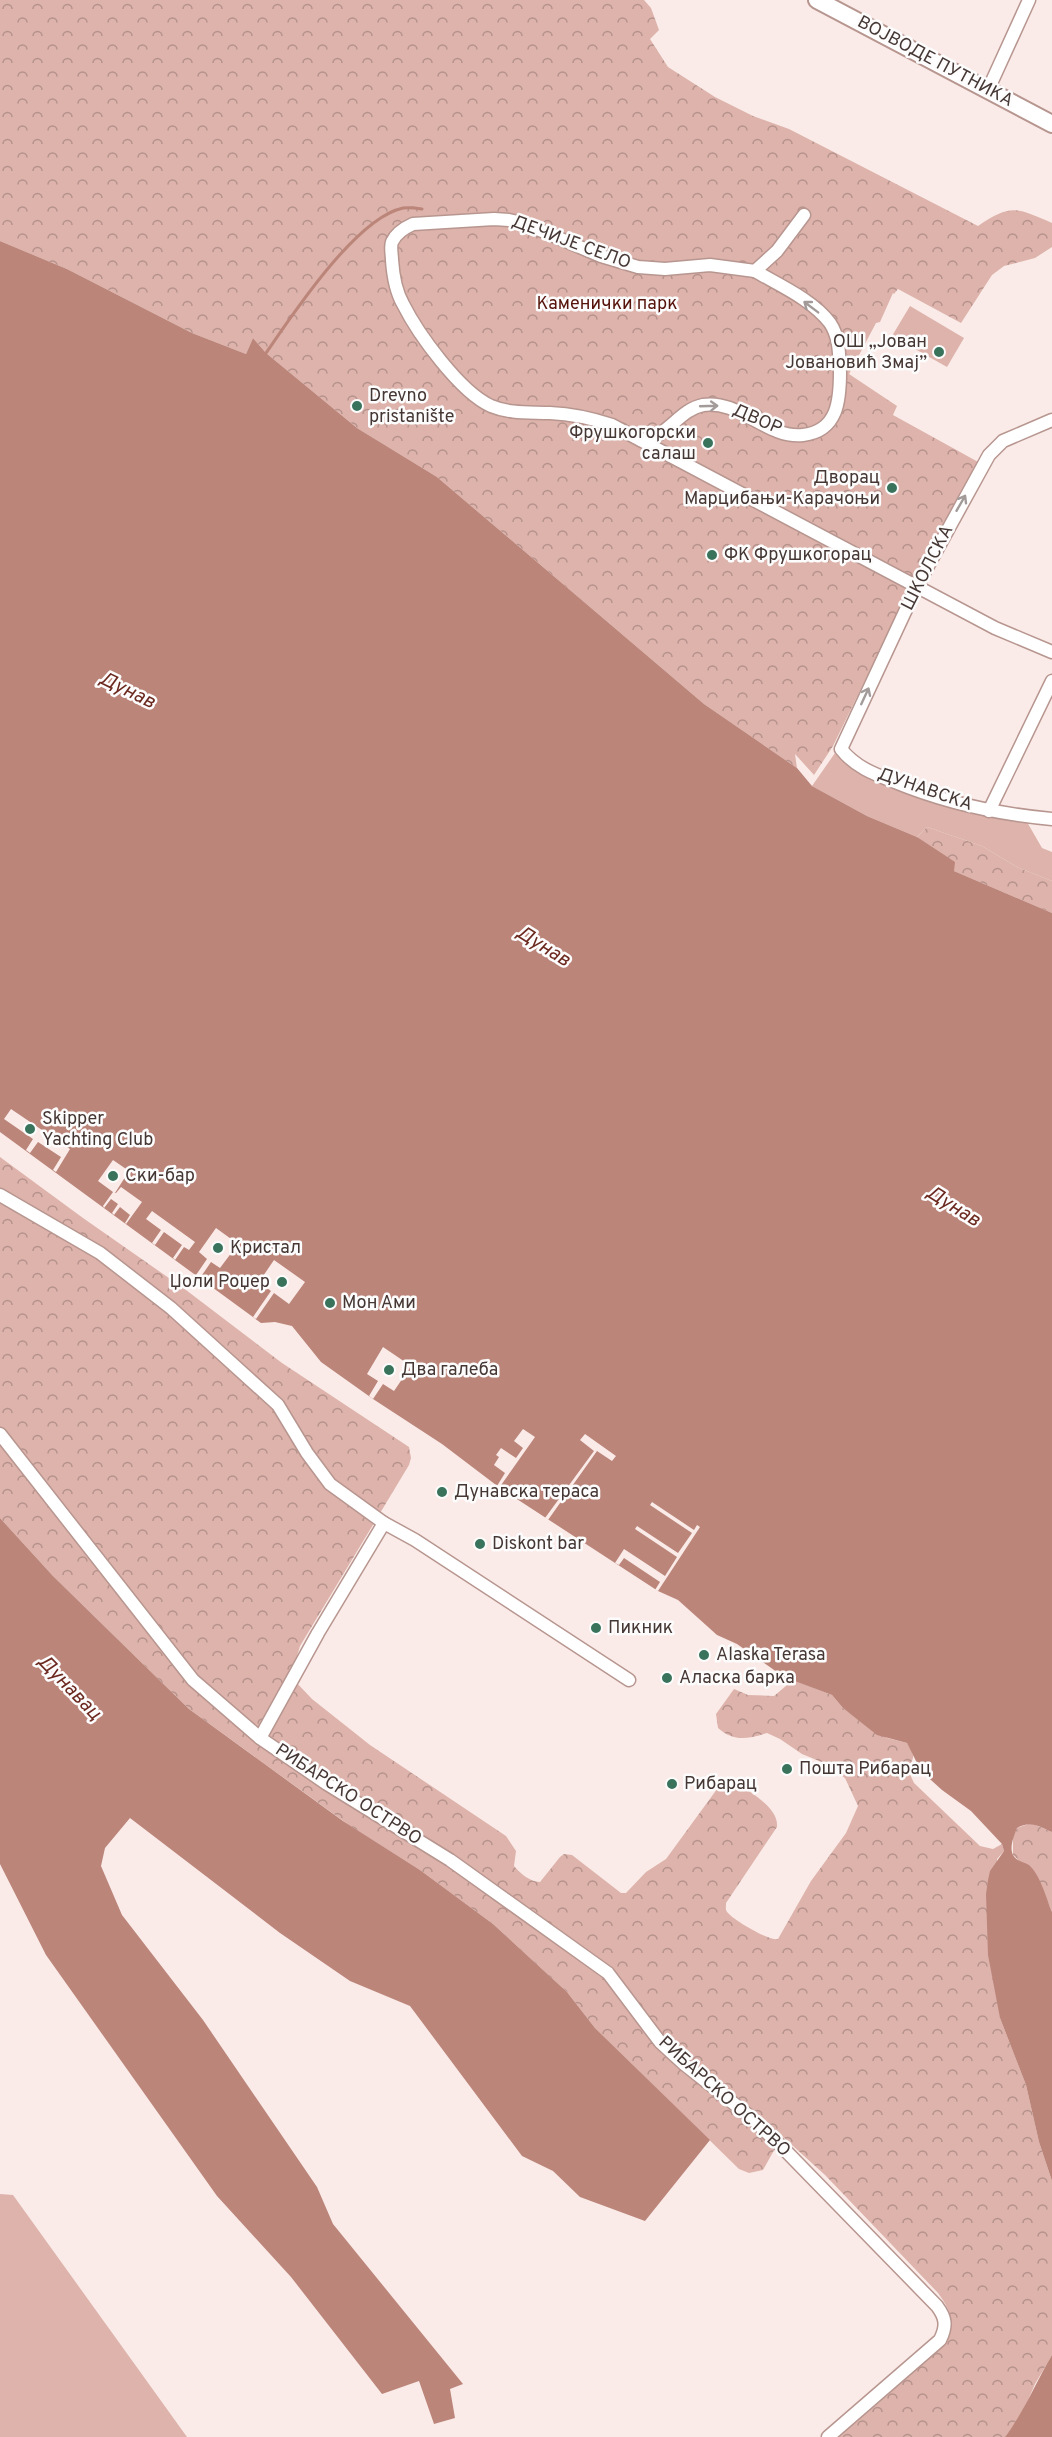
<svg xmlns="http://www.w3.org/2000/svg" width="1052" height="2437" font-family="Overpass,sans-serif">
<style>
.grass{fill:#ddb3ab}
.forest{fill:url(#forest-crowns)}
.water{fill:#bb857a}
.pier{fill:#faebe8}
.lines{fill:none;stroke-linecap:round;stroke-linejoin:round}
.stream{stroke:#bb857a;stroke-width:3}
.minor-casing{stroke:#b89690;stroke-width:15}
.secondary-casing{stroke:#b89690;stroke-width:20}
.minor{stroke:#fff;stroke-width:12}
.secondary{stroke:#fff;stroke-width:16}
.oneway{stroke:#a29b9a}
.poi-dot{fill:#39735c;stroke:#fcfcfc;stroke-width:2}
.labels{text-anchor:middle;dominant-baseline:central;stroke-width:5;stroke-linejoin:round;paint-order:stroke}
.street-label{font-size:18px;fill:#453734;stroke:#fcfcfc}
.park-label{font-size:18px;fill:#56130b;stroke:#fcfcfc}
.poi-label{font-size:18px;fill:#453734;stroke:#fcfcfc;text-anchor:start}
.water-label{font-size:20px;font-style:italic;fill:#6c291f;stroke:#fcfcfc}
</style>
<defs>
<pattern id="forest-crowns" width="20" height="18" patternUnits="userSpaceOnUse" patternTransform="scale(1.5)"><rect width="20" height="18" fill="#ddb3ab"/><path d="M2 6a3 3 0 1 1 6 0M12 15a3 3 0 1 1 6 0" fill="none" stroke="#b5928c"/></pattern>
</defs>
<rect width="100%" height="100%" fill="#faebe8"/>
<g class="grass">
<path d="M910,306L964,338L947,367L892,336Z"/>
<path d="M835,753L855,768L1027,822L1042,848L1052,852V881L1017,867L982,846L927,827L917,837L867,816L812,786Z"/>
<path d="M0,2194L13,2195L187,2437H0Z"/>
</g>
<g class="forest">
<path d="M0,0H644L651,8L659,30L650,39L668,67L715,97L753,116L789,129L978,226C1012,203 1016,208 1052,223V247L1035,258L1004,266L992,275L961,323L898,289L894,294L893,293L880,322L876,323L849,374L897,406L893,415L980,463L911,586L833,746L814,775L795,754L797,768L704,704L437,477L357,428L266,353L253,338L246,354L192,333L67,269L0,241Z"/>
<path d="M927,827L982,846L1017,867L1052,881V913L954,871L917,837Z"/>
<path d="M0,1157L83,1218L186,1290L282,1363L409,1447L411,1458L409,1465L300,1646L295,1663L293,1679L312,1699L370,1745L506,1836L516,1851L514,1866C520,1873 530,1882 540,1882L560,1857L564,1854L572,1855L621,1893H626L646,1872L666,1859L720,1785L735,1782C750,1792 779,1808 777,1827L726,1903C726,1908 725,1910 728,1913C735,1921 769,1941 778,1939L811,1881L846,1833L858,1806L845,1778L824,1763L802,1754L780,1739L767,1733C747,1739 734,1742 718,1728L716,1714L734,1689L748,1695L774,1696L793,1680L832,1695L843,1708L887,1738L907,1743C916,1758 914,1755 908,1770L914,1783L980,1846L993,1849L1002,1844L1004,1851L997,1859L1000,2018L1026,2085L1039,2142L1052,2181V2355L1035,2384L1022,2414L1005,2437H836L947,2341C955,2322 950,2309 938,2293L825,2175L782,2136L763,2170L749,2173L739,2169L595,2028L567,1992L493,1924L420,1870L349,1825L189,1709L53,1576L0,1518Z"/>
<path d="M1031,1823L1052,1832V1912L1037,1878L1013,1855V1837L1017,1828Z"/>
</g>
<g class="water">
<path d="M0,241L67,269L192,333L246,354L253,338L266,353L357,428L437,477L704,704L797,768L812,786L867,816L917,837L955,862L954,871L1052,913V1832C1039,1826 1030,1820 1017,1828C1014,1836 1009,1847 1013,1855C1017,1862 1023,1861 1029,1865C1041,1876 1046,1898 1052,1912V2181L1039,2142L1026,2085L1000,2018L988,1955L986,1894L988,1880L990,1871L1004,1851L1002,1844L971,1811L942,1790L921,1771L907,1743L877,1735L843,1708L832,1695L784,1677L737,1644L717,1635L678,1600L658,1591L500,1488L442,1444L373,1399L321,1362L292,1326L275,1322L261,1323L0,1132Z"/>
<path d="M0,1518L53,1576L189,1709L343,1821L420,1870L493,1924L567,1992L595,2028L710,2140L645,2221L580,2197L553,2171L522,2156L410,2006L350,1981L280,1933L130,1818L105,1848L101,1866L122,1915L203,2020L317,2187L333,2224L463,2384L450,2389L455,2418L434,2424L419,2381L382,2394L291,2277L217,2196L46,1955L0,1864Z"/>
<path d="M1052,2355V2437H1005C1024,2412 1036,2382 1052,2355Z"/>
</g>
<g class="pier">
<path d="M11,1109L70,1149L56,1172L53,1170L61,1157L38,1142L30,1153L26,1150L33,1139L4,1119Z"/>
<path d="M113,1160L129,1171L115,1193H116L121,1187L142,1202L126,1224L125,1223L130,1215L120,1207L114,1215L112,1213L118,1204L111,1199L104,1208L103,1206L113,1192L98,1181Z"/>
<path d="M152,1211L195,1242L189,1250L184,1247L175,1260L173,1258L182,1245L164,1232L155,1245L152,1243L161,1230L146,1219Z"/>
<path d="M216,1228L238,1244L220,1268L211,1262L200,1278L196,1275L207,1259L199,1252Z"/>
<path d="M274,1260L305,1282L289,1304L274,1293L256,1319L253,1317L271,1291L259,1282Z"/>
<path d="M383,1347L411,1366L394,1391L383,1384L373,1399L369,1396L378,1381L367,1374Z"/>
<path d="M523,1429L535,1437L499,1488L497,1486L505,1473L494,1465L499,1457L496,1455L501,1448L516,1458L523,1448L514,1441Z"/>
<path d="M585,1434L616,1456L612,1461L597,1451L548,1520L545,1518L594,1451L580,1440Z"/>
<path d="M652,1502L694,1530L697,1525L700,1527L658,1591L655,1590L660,1582L624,1558L619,1565L615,1563L624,1549L665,1576L677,1557L635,1529L637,1526L678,1553L692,1533L650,1505Z"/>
</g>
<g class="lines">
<path class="stream" d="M266,353C293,314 356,218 403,208C409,207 416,208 422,209"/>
<g class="minor-casing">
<g id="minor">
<path d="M988,90L1029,0"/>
<path d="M804,215L777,251L755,271L710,265L665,269L638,267L601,256L523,223L509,220L494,219L413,224C404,228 396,233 392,242C390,247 392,254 392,260C393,275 395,290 403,304C418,334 460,392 491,406C510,414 530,412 550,413C572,414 591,418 612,425L995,628L1052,652"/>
<path d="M1052,420L1003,441L989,455L917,586L841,749C855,767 874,774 895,782C946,803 997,814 1052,819"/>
<path d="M641,440C667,439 678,410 703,405C739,399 767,439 803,435C838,431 840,400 840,372C839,355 840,338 830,323C813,300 779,285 755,271"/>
<path d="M989,811L1052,681"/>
<path d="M0,1195L100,1253L171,1308L278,1405L307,1453L330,1484L384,1523"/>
<path d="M0,1434L193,1680L260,1738L327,1784L450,1860L608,1973L660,2042L684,2064L747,2114L781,2146L937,2306C946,2318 947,2326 940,2340L828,2437"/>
<path d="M260,1738L318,1633L384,1523L415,1540L629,1680"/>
</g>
</g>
<g class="secondary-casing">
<path id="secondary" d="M817,0L1052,124"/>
</g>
<use href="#minor" class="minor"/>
<use href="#secondary" class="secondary"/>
</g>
<defs><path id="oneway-shaft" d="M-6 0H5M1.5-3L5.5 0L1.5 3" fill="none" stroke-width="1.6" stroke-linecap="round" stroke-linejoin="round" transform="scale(1.5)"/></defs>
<g class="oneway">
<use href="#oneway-shaft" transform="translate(811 307) rotate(-143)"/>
<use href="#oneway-shaft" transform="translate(709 406) rotate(-2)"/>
<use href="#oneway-shaft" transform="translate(961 503) rotate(-60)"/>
<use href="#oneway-shaft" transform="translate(865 696) rotate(-65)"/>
</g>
<g class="poi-dot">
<circle cx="939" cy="352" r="6"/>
<circle cx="357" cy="406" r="6"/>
<circle cx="708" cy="443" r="6"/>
<circle cx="892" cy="488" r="6"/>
<circle cx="712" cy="555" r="6"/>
<circle cx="30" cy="1129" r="6"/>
<circle cx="113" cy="1176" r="6"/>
<circle cx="218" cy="1248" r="6"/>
<circle cx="282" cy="1282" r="6"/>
<circle cx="330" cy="1303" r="6"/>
<circle cx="389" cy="1370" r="6"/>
<circle cx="442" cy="1492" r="6"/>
<circle cx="480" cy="1544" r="6"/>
<circle cx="596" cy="1628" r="6"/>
<circle cx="704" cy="1655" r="6"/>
<circle cx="667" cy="1678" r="6"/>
<circle cx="787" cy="1769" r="6"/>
<circle cx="672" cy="1784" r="6"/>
</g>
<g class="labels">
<g class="street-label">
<text transform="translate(935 62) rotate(28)">ВОЈВОДЕ ПУТНИКА</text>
<text transform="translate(571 243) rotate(20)">ДЕЧИЈЕ СЕЛО</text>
<text transform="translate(757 420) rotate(23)">ДВОР</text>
<text transform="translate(928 568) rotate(-63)">ШКОЛСКА</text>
<text transform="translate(925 790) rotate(19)">ДУНАВСКА</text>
<text transform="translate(348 1795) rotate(33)">РИБАРСКО ОСТРВО</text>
<text transform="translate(724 2097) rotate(42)">РИБАРСКО ОСТРВО</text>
</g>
<g class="park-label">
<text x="607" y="304">Каменички парк</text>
</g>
<g class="poi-label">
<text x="927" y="342" text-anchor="end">ОШ „Јован<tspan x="927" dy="21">Јовановић Змај”</tspan></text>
<text x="369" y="396">Drevno<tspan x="369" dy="21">pristanište</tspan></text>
<text x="696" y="433" text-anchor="end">Фрушкогорски<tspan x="696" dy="21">салаш</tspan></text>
<text x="880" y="478" text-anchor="end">Дворац<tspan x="880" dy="21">Марцибањи-Карачоњи</tspan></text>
<text x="724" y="555">ФК Фрушкогорац</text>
<text x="42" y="1119">Skipper<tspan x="42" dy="21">Yachting Club</tspan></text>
<text x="125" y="1176">Ски-бар</text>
<text x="230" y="1248">Кристал</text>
<text x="270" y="1282" text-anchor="end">Џоли Роџер</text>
<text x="342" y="1303">Мон Ами</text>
<text x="401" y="1370">Два галеба</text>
<text x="454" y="1492">Дунавска тераса</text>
<text x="492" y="1544">Diskont bar</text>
<text x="608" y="1628">Пикник</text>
<text x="716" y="1655">Alaska Terasa</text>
<text x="679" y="1678">Аласка барка</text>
<text x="799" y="1769">Пошта Рибарац</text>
<text x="684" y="1784">Рибарац</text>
</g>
<g class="water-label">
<text transform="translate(127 691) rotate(26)">Дунав</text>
<text transform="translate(543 947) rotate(32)">Дунав</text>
<text transform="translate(953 1207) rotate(32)">Дунав</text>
<text transform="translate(69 1688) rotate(46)">Дунавац</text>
</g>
</g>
</svg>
